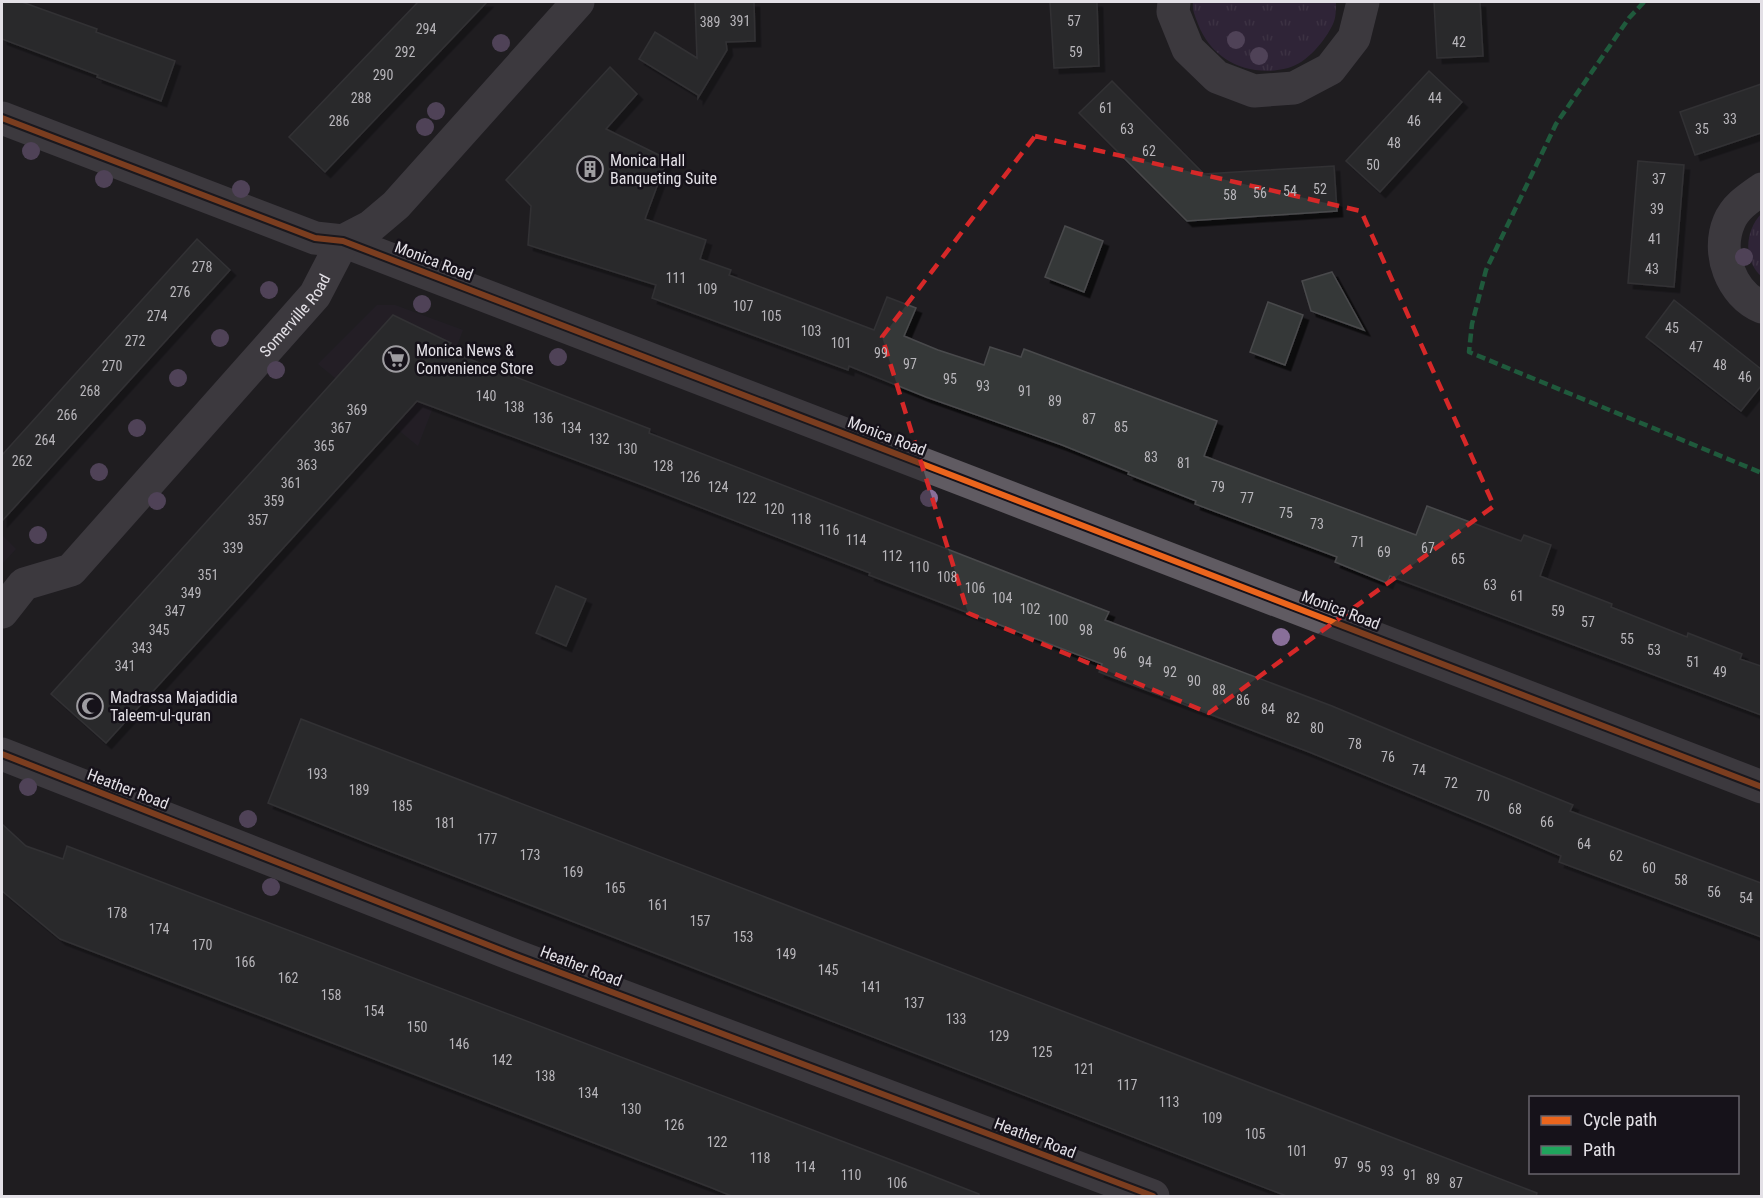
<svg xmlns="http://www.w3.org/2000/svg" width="1763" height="1198" font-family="'Roboto Condensed',sans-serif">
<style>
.built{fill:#28202c}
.grass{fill:url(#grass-tufts)}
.building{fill:#363839;stroke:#494a4c;stroke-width:1.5;filter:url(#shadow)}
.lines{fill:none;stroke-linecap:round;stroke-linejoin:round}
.minor{stroke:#605b62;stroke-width:33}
.quiet{stroke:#20a55d;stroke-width:4.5;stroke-dasharray:9 4.5;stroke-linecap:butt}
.cycleway-casing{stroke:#16121a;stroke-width:10}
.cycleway{stroke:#eb651d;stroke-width:6}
.tree{fill:#896f99}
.marked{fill:none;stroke:#d62828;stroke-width:4.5;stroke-dasharray:12 8;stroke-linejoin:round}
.labels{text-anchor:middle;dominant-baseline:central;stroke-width:5;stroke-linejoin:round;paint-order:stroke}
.number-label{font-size:14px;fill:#b8b6bb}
.poi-label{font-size:16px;fill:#e3e0e6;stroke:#16121a;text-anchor:start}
.street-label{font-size:16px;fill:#e3e0e6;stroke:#16121a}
</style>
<defs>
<pattern id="grass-tufts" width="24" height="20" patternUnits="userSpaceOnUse" patternTransform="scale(1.5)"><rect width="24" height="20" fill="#442d53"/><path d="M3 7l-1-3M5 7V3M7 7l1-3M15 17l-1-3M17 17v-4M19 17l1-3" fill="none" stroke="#5f4b6c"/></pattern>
<filter id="shadow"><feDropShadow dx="5.5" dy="5.5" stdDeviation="0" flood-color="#0009"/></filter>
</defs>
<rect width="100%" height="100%" fill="#1f1d21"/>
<g class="built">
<path d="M377,305H395L463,330L418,446L318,364Z"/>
<path d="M2,535L16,549L2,564Z"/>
</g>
<g class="grass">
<path d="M1193,2H1336C1336,9 1336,18 1333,24C1325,41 1307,63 1288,68C1250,78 1212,61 1198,24C1195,16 1192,10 1193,2Z"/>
<path d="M1761,214V276C1743,260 1745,231 1761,214Z"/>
</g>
<g class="building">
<path d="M2,2H22L97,29L96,32L175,61L161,101L97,77L98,75L2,39Z"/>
<path d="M418,2H487L325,172L289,137Z"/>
<path d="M695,2H754L755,41L726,42L727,50L698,98V95L639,59L655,32L697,58Z"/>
<path d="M1050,2H1097L1099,66L1054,68Z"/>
<path d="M1434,2H1480L1483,56L1437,58Z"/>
<path d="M610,67L637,94L606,129L667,159L645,219L706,240L700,259L731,270L729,275L874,330L887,297L916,308L904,336L938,350L984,365L990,347L1021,357L1024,349L1217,421L1204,456L1416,535L1427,506L1521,541L1524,535L1551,545L1540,576L1612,604L1611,607L1687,637L1688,633L1742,654L1740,659L1761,666V715L1390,576L1387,583L1335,562L1337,557L1195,504L1196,501L1128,474L1129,472L1062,445L926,397L849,366L848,370L652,298L656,285L528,245L531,206L506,180Z"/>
<path d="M1429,71L1462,102L1380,192L1346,161Z"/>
<path d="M1112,81L1204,174L1334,166L1337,211L1187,221L1079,113Z"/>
<path d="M1761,84V133L1695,155L1680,112Z"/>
<path d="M1638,161L1684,165L1674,287L1628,283Z"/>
<path d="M1065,226L1103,241L1084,292L1045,277Z"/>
<path d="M197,239L230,270L2,521V455Z"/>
<path d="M1332,272L1364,330L1311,311L1302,281Z"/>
<path d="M1674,300L1761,369V386L1741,411L1646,337Z"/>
<path d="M1268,302L1303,315L1285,365L1250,352Z"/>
<path d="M393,315L451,343L446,350L650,429L649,433L1109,612L1105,620L1332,706L1413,740L1573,805L1570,811L1761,883V937L1559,862L1561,856L1490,826L1309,752L1099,672L1102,664L869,575L870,573L640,484L417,401L106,743L51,694Z"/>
<path d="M556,586L586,599L566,646L536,633Z"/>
<path d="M301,719L1537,1193L1536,1197H1289L366,842L268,803Z"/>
<path d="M2,824L26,846L63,859L67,846L915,1169L979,1194V1197H734L712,1188L60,939L2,891Z"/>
</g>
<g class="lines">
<g class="minor">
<path d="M1174,2L1173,12L1188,49L1217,77L1254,91L1294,88L1330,69L1354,38L1363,2"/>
<path d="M2,118L315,238L343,241L1762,787"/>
<path d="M1762,189C1749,198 1735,207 1729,222C1716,253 1731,294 1762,307"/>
<path id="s1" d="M2,612L24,584L71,570L315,295L343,241L370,227L396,205L578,2"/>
<path d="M2,754L516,956L1153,1196"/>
</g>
<path class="quiet" d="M1644,2L1629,18L1556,124L1486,270L1472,324L1469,352L1762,473"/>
<g class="cycleway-casing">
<g id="cycleway">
<path d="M2,118L315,238L343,241L1762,787"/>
<path d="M2,754L516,956L1153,1196"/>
</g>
</g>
<use href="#cycleway" class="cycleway"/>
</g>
<g class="tree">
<circle cx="1236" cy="40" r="9"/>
<circle cx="501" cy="43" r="9"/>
<circle cx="1259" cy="56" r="9"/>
<circle cx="436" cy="111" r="9"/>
<circle cx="425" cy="127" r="9"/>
<circle cx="31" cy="151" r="9"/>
<circle cx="104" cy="179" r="9"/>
<circle cx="241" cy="189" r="9"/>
<circle cx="1744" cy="257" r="9"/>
<circle cx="269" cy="290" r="9"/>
<circle cx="422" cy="304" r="9"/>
<circle cx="220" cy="338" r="9"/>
<circle cx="558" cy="357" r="9"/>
<circle cx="276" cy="370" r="9"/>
<circle cx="178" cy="378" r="9"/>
<circle cx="137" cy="428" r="9"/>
<circle cx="99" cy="472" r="9"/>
<circle cx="929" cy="498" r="9"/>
<circle cx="157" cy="501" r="9"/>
<circle cx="38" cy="535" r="9"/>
<circle cx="1281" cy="637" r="9"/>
<circle cx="28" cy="787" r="9"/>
<circle cx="248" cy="819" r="9"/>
<circle cx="271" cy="887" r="9"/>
</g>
<path d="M0 0H1763V1198H0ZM1035,136L1361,211L1494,506L1209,713L968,613L882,337Z" fill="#1f1d21" fill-opacity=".55" fill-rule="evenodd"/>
<path class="marked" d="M1035,136L1361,211L1494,506L1209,713L968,613L882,337Z"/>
<defs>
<g id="building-ring" transform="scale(1.35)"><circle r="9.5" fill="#16121a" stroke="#9e9ca1" stroke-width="1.5"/><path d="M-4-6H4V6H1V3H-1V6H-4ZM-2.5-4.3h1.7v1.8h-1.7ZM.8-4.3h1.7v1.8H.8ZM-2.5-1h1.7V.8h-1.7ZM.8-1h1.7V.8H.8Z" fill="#9e9ca1"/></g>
<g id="supermarket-ring" transform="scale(1.35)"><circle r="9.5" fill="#16121a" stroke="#9e9ca1" stroke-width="1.5"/><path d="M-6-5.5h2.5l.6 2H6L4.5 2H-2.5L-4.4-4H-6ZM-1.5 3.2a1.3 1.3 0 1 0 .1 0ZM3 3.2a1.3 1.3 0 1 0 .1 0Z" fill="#9e9ca1"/></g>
<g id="mosque-ring" transform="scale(1.35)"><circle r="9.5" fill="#16121a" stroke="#9e9ca1" stroke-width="1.5"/><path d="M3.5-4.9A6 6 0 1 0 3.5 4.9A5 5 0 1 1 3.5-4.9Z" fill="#9e9ca1"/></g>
</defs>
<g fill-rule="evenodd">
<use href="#building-ring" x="590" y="169"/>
<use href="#supermarket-ring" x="396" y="359"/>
<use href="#mosque-ring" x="90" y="706"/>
</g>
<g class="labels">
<g class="number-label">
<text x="740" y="21">391</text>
<text x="1074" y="21">57</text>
<text x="710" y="22">389</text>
<text x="426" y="29">294</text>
<text x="1459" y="42">42</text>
<text x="405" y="52">292</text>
<text x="1076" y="52">59</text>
<text x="383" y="75">290</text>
<text x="361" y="98">288</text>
<text x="1435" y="98">44</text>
<text x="1106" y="108">61</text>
<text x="1730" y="119">33</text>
<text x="339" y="121">286</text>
<text x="1414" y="121">46</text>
<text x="1127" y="129">63</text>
<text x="1702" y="129">35</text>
<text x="1394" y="143">48</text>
<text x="1149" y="151">62</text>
<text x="1373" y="165">50</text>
<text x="1659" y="179">37</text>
<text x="1320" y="189">52</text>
<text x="1290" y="191">54</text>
<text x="1260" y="193">56</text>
<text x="1230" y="195">58</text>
<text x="1657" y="209">39</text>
<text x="1655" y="239">41</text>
<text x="202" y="267">278</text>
<text x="1652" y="269">43</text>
<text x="676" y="278">111</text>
<text x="707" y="289">109</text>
<text x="180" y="292">276</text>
<text x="743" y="306">107</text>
<text x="157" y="316">274</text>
<text x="771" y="316">105</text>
<text x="1672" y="328">45</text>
<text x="811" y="331">103</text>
<text x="135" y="341">272</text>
<text x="841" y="343">101</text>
<text x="1696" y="347">47</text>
<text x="881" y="353">99</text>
<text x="910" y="364">97</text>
<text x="1720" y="365">48</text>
<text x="112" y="366">270</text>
<text x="1745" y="377">46</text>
<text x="950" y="379">95</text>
<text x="983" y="386">93</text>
<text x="90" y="391">268</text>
<text x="1025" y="391">91</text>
<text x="486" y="396">140</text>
<text x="1055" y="401">89</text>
<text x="514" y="407">138</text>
<text x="357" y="410">369</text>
<text x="67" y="415">266</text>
<text x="543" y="418">136</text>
<text x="1089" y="419">87</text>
<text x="1121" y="427">85</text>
<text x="341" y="428">367</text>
<text x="571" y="428">134</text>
<text x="599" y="439">132</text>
<text x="45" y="440">264</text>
<text x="324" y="446">365</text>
<text x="627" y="449">130</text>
<text x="1151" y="457">83</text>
<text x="22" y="461">262</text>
<text x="1184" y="463">81</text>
<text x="307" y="465">363</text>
<text x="663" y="466">128</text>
<text x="690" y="477">126</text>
<text x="291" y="483">361</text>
<text x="718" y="487">124</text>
<text x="1218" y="487">79</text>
<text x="746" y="498">122</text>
<text x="1247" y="498">77</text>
<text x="274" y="501">359</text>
<text x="774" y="509">120</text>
<text x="1286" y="513">75</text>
<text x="801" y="519">118</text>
<text x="258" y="520">357</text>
<text x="1317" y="524">73</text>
<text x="829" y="530">116</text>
<text x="856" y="540">114</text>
<text x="1358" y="542">71</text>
<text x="233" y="548">339</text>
<text x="1428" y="548">67</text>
<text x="1384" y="552">69</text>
<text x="892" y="556">112</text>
<text x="1458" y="559">65</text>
<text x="919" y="567">110</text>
<text x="208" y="575">351</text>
<text x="947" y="577">108</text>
<text x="1490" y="585">63</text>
<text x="975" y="588">106</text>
<text x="191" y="593">349</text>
<text x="1517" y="596">61</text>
<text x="1002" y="598">104</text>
<text x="1030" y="609">102</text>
<text x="175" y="611">347</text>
<text x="1558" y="611">59</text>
<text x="1058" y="620">100</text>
<text x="1588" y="622">57</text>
<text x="159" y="630">345</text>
<text x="1086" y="630">98</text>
<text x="1627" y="639">55</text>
<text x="142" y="648">343</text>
<text x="1654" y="650">53</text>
<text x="1120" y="653">96</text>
<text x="1145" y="662">94</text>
<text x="1693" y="662">51</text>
<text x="125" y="666">341</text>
<text x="1170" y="672">92</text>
<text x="1720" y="672">49</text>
<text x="1194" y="681">90</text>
<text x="1219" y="690">88</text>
<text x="1243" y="700">86</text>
<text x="1268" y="709">84</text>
<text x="1293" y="718">82</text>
<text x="1317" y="728">80</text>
<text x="1355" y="744">78</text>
<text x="1388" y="757">76</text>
<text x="1419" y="770">74</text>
<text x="317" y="774">193</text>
<text x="1451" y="783">72</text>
<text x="359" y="790">189</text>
<text x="1483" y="796">70</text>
<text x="402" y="806">185</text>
<text x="1515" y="809">68</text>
<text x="1547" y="822">66</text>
<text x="445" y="823">181</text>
<text x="487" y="839">177</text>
<text x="1584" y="844">64</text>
<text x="530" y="855">173</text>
<text x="1616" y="856">62</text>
<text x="1649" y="868">60</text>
<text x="573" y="872">169</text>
<text x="1681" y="880">58</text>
<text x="615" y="888">165</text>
<text x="1714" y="892">56</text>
<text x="1746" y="898">54</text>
<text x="658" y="905">161</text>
<text x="117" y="913">178</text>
<text x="700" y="921">157</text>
<text x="159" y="929">174</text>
<text x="743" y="937">153</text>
<text x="202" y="945">170</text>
<text x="786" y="954">149</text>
<text x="245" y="962">166</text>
<text x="828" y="970">145</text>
<text x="288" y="978">162</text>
<text x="871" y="987">141</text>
<text x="331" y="995">158</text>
<text x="914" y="1003">137</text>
<text x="374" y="1011">154</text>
<text x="956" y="1019">133</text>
<text x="417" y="1027">150</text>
<text x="999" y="1036">129</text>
<text x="459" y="1044">146</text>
<text x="1042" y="1052">125</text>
<text x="502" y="1060">142</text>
<text x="1084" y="1069">121</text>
<text x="545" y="1076">138</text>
<text x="1127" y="1085">117</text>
<text x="588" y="1093">134</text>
<text x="1169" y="1102">113</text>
<text x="631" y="1109">130</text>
<text x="1212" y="1118">109</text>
<text x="674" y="1125">126</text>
<text x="1255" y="1134">105</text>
<text x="717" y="1142">122</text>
<text x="1297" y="1151">101</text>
<text x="760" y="1158">118</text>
<text x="1341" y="1163">97</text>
<text x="805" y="1167">114</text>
<text x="1364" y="1167">95</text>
<text x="1387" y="1171">93</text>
<text x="851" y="1175">110</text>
<text x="1410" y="1175">91</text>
<text x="1433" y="1179">89</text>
<text x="897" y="1183">106</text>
<text x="1456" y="1183">87</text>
</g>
<g class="poi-label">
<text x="610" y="160">Monica Hall<tspan x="610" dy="18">Banqueting Suite</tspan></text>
<text x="416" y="350">Monica News &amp;<tspan x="416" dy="18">Convenience Store</tspan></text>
<text x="110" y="697">Madrassa Majadidia<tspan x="110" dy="18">Taleem-ul-quran</tspan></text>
</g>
<g class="street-label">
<text transform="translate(434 261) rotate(21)">Monica Road</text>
<text stroke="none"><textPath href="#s1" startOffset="424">Somerville Road</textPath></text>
<text transform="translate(887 436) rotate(21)">Monica Road</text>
<text transform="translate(1341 610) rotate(21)">Monica Road</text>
<text transform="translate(128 789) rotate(21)">Heather Road</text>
<text transform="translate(581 966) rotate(21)">Heather Road</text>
<text transform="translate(1035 1138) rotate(21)">Heather Road</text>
</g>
</g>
<rect width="1763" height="1198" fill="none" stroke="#e3e0e6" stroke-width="6"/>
<rect x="1529" y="1096" width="210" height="78" fill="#16121a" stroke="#68646c" stroke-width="1.5"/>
<rect x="1541" y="1116" width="30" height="9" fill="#eb651d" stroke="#68646c" stroke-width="1.5"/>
<text x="1583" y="1126" font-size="18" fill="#e3e0e6">Cycle path</text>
<rect x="1541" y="1146" width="30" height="9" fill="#20a55d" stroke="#68646c" stroke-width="1.5"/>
<text x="1583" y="1156" font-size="18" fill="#e3e0e6">Path</text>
</svg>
